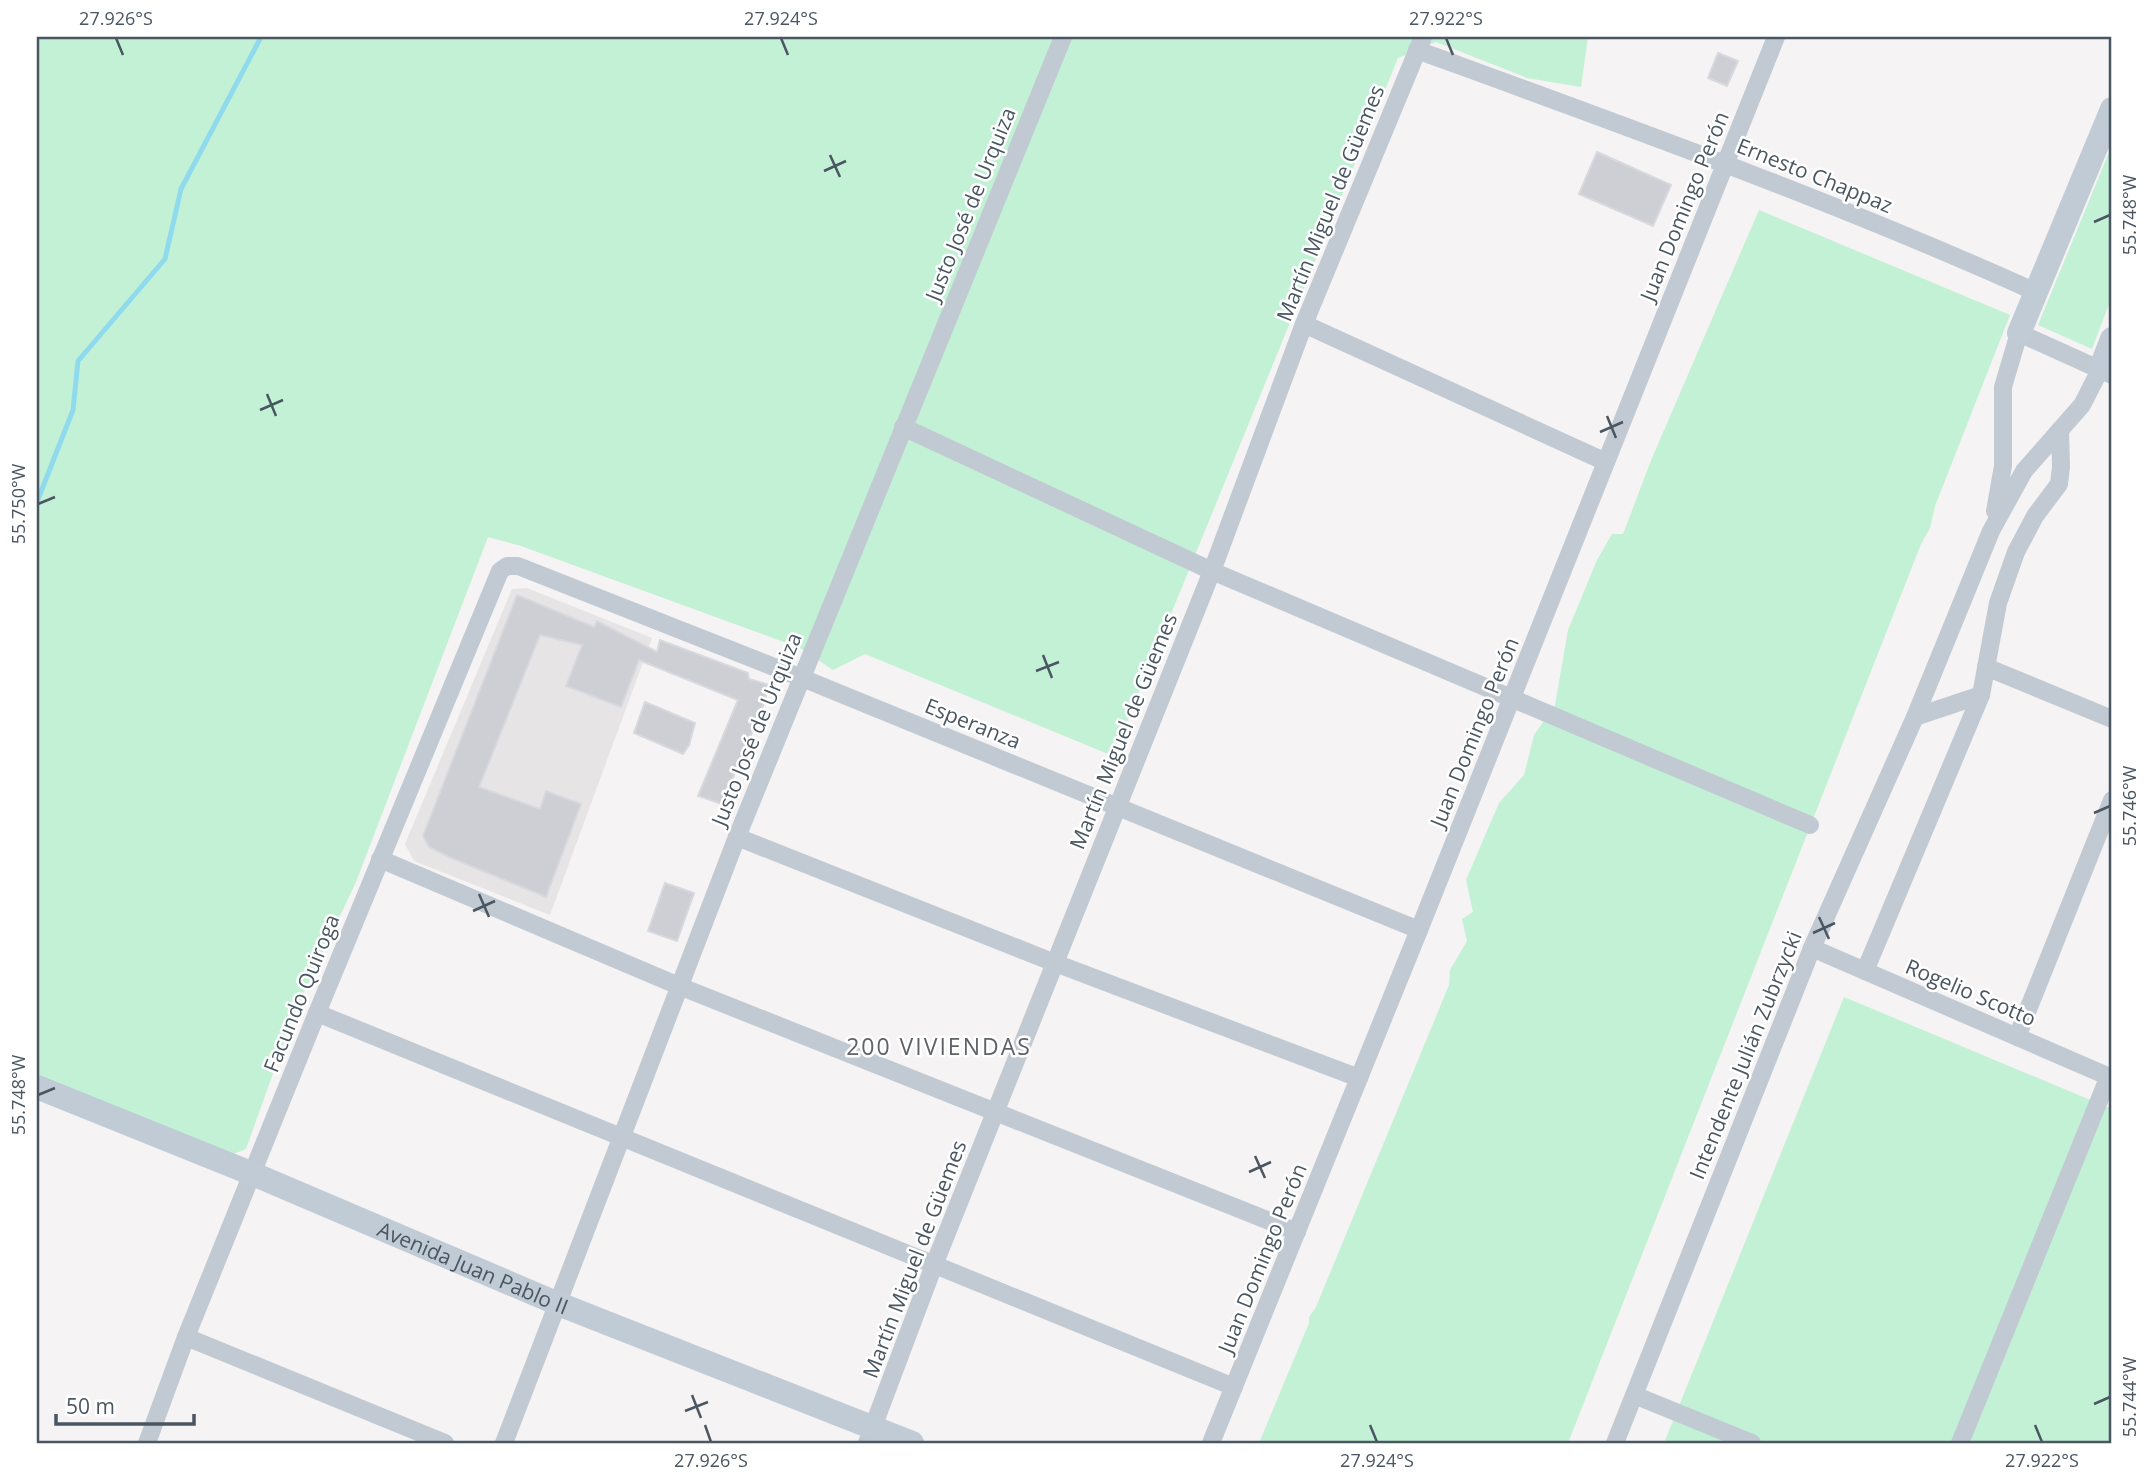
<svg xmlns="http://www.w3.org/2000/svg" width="2149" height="1480" font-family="'Open Sans',sans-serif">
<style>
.education{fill:#e6e4e5}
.green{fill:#c3f1d5}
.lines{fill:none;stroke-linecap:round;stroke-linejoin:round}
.stream{stroke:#90daee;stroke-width:5}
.building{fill:#cdcfd5;stroke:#d7d9de;stroke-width:2}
.street{stroke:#c1cad2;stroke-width:18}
.secondary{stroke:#c1cbd6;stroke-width:24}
.ticks{fill:none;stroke:#4a5661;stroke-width:2.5}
.labels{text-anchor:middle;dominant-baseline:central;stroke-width:5;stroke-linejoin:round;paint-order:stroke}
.street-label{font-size:21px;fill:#4a5661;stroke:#fff}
.neighbourhood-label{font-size:23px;letter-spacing:2px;fill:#5f6368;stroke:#fff}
.neatline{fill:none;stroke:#4a5661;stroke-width:2.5}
.ticks-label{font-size:18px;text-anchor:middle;fill:#4a5661}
</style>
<rect width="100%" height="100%" fill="#f5f3f3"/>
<path class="education" d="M527,588L652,638L550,915L414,861L405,844L512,589Z"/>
<g class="green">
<path d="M37,37H1588L1581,87L1527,78L1436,42L1398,58L1113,756L865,654L833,670L800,648L521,546L488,537L356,882L296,1009L246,1149L228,1156L37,1077Z"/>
<path d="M2112,145V296L2092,349L2038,325Z"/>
<path d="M1759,210L2010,315L1935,506L1930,528L1921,544L1568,1443H1259L1309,1323V1317L1316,1307L1449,985L1450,970L1467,941L1462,919L1473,912L1466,880L1499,803L1524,775L1534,735L1555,705L1568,630L1597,560L1612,534H1623L1652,458Z"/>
<path d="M1844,997L2112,1109V1443H1664Z"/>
</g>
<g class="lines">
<path class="stream" d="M37,502L73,410L78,361L165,259L181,189L261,37"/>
</g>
<g class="building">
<path d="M1718,53L1738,61L1727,86L1708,78Z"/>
<path d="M1597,152L1671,185L1653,226L1579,194Z"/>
<path d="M517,595L594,627L597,621L657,652L660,640L748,673L749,679L769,685L763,706L722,804L698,796L738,700L639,660L621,707L566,686L582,645L540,635L479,787L540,809L546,791L581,804L546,897L449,857L429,847L423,836Z"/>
<path d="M645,702L695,723L689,745L683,754L634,733Z"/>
<path d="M665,883L694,893L677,941L648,931Z"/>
</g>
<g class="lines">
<g class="street">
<path d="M1417,50C1625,126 1834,201 2036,292"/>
<path d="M1304,324L1606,462"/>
<path d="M903,427L1212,571L1810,825"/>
<path d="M1995,511L2003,466V387L2019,333L2112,375"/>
<path d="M1986,667L2112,719"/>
<path d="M1915,717L1981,695"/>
<path d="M737,837L1055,963L1359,1078"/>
<path d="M380,859L679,986L1297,1232"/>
<path d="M1812,948L2112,1078"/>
<path d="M1865,971L1981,695L1998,603L2016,552L2035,516L2059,484L2061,467L2060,430"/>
<path d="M317,1013L1234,1387"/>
<path d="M2017,1037L2112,800"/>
<path d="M186,1337L445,1443"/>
<path d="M1634,1395L1752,1443"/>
<path d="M147,1443L186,1337L317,1013L500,571L507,566H518L802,678L1419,930"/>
<path d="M504,1443L737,837L1063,37"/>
<path d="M867,1443L934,1265L1212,571L1304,324L1423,37"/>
<path d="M1211,1443L1419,930L1776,37"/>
<path d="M1615,1443L1812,948L1915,717L1991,531L2024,471L2082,405L2100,370"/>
<path d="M1960,1443L2109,1076"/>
</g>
<g class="secondary">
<path d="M2019,333L2112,109"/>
<path d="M2100,370L2112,339"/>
<path id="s1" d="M37,1087L253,1174L556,1303L912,1443"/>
</g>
</g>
<path class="ticks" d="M116,38L123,55M781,38L788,55M1446,38L1453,55M830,155L840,177M824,171L846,161M2094,222L2110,215M267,394L276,416M260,410L283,400M1607,416L1616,438M1600,432L1623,422M38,504L55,497M1043,655L1052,678M1036,671L1059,662M2094,813L2110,806M479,894L489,917M473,911L495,901M1819,917L1829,939M1813,933L1835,923M38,1095L55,1088M1255,1156L1265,1178M1249,1172L1271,1162M692,1395L701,1418M2094,1404L2110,1397M685,1411L708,1402M705,1425L711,1442M1370,1425L1377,1442M2035,1425L2042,1442"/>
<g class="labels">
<g class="street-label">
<text transform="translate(1815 175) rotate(22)">Ernesto Chappaz</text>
<text transform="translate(1330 203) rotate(-68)">Martín Miguel de Güemes</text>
<text transform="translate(970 204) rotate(-68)">Justo José de Urquiza</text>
<text transform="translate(1684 206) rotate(-68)">Juan Domingo Perón</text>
<text transform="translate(973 723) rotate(22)">Esperanza</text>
<text transform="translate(756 729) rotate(-68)">Justo José de Urquiza</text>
<text transform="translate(1123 731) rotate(-68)">Martín Miguel de Güemes</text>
<text transform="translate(1474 732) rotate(-68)">Juan Domingo Perón</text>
<text transform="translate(1971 992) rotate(23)">Rogelio Scotto</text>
<text transform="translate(301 993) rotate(-68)">Facundo Quiroga</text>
<text transform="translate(1745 1055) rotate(-68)">Intendente Julián Zubrzycki</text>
<text transform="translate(1262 1258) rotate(-68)">Juan Domingo Perón</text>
<text transform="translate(914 1259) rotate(-69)">Martín Miguel de Güemes</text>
<text stroke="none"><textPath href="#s1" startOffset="472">Avenida Juan Pablo II</textPath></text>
</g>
<g class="neighbourhood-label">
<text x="939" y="1046">200 VIVIENDAS</text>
</g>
</g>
<rect width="2149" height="1480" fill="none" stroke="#ffffff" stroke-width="77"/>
<path d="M56 1414v10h138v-10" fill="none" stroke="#4a5661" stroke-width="3.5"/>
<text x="66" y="1414" font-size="21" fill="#4a5661" stroke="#ffffff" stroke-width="5" paint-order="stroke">50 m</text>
<rect x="38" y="38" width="2072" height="1404" class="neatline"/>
<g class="ticks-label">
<text x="116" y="25">27.926°S</text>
<text x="781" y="25">27.924°S</text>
<text x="1446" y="25">27.922°S</text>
<text transform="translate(2130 215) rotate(-90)" y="6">55.748°W</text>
<text transform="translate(19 504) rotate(-90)" y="6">55.750°W</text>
<text transform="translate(2130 806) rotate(-90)" y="6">55.746°W</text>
<text transform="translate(19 1095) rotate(-90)" y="6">55.748°W</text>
<text transform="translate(2130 1397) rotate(-90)" y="6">55.744°W</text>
<text x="711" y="1467">27.926°S</text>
<text x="1377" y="1467">27.924°S</text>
<text x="2042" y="1467">27.922°S</text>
</g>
</svg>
